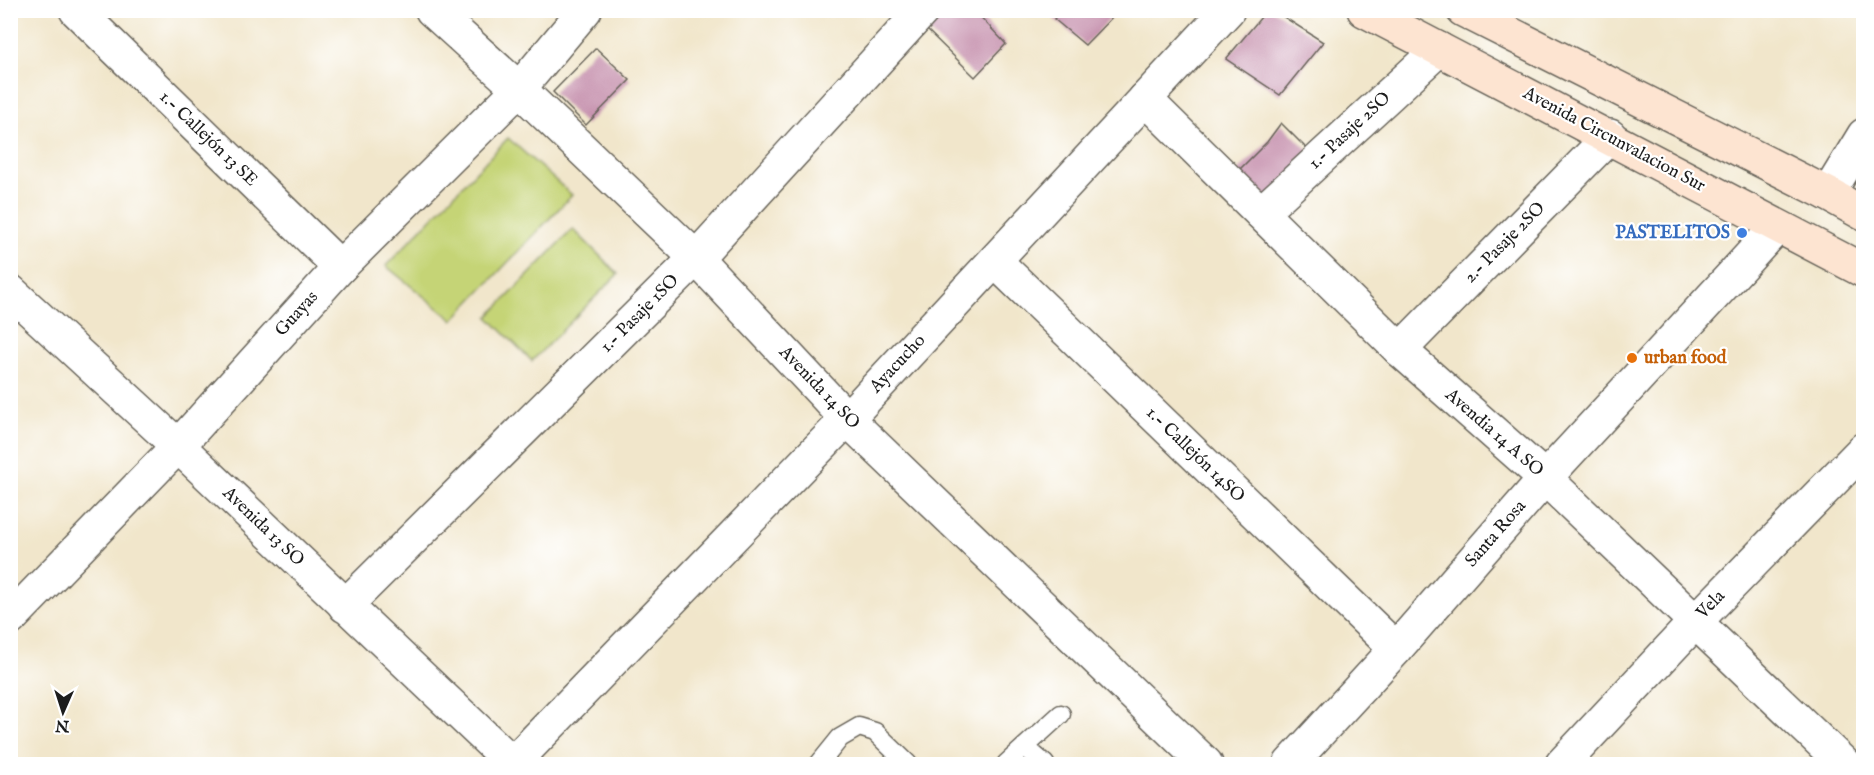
<svg xmlns="http://www.w3.org/2000/svg" width="1874" height="775" font-family="'IM FELL English',serif">
<style>
.pitch{fill:#c5d476;stroke:#707849;stroke-width:1.5}
.building{fill:#c894b0}
.lines{fill:none;stroke-linecap:round;stroke-linejoin:round}
.service-casing{stroke:#676359;stroke-width:21}
.minor-casing{stroke:#676359;stroke-width:36}
.secondary-casing{stroke:#676359;stroke-width:36}
.service{stroke:#fff;stroke-width:18}
.minor{stroke:#fff;stroke-width:33}
.secondary{stroke:#fde4d1;stroke-width:33}
.shop-dot{fill:#3f7fe0;stroke:#fff;stroke-width:2}
.food-dot{fill:#e8710a;stroke:#fff;stroke-width:2}
.labels{text-anchor:middle;dominant-baseline:central;stroke-width:4.5;stroke-linejoin:round;paint-order:stroke}
.street-label{font-size:18px;fill:#1c1c1c;stroke:#fff}
.shop-label{font-size:18px;font-weight:bold;fill:#366cbe;stroke:#fff;text-anchor:end}
.food-label{font-size:18px;font-weight:bold;fill:#c56008;stroke:#fff;text-anchor:start}
</style>
<rect width="100%" height="100%" fill="#fff"/>
<filter id="ink" filterUnits="userSpaceOnUse"><feTurbulence type="fractalNoise" baseFrequency=".0167" numOctaves="2"/><feDisplacementMap in="SourceGraphic" scale="12" xChannelSelector="R" yChannelSelector="G"/><feConvolveMatrix kernelMatrix="1 2 1 2 8 2 1 2 1" color-interpolation-filters="sRGB"/></filter>
<filter id="wash" filterUnits="userSpaceOnUse"><feTurbulence type="fractalNoise" baseFrequency=".008" numOctaves="4" result="noise"/><feDisplacementMap in="SourceGraphic" scale="24" xChannelSelector="R" yChannelSelector="G"/><feGaussianBlur stdDeviation="1.35" result="paint"/><feColorMatrix in="noise" values="0 0 0 0 0 0 0 0 0 0 0 0 0 0 0 0 0 1.4 0 .05"/><feComposite in="paint" operator="in"/></filter>
<g filter="url(#wash)">
<rect width="100%" height="100%" fill="#f1e6cb"/>
<g class="pitch">
<path d="M508,138L572,195L453,320L386,266Z"/>
<path d="M573,229L618,274L532,361L488,317Z"/>
</g>
<g id="blocks">
<g class="building">
<path d="M935,10H974L1006,44L975,77L922,25Z"/>
<path d="M1061,10H1119L1085,45L1054,19Z"/>
<path d="M1267,10H1273L1323,42L1280,95L1226,59Z"/>
<path d="M596,48L630,80L586,125L553,92Z"/>
<path d="M1281,123L1312,154L1261,205L1231,178L1267,142Z"/>
</g>
</g>
</g>
<g filter="url(#ink)">
<use href="#blocks" fill-opacity="0" stroke="#676359" stroke-width="1.5"/>
<g class="lines">
<g class="service-casing">
<g id="service">
<path d="M1025,747L1045,764"/>
<path d="M819,764L840,738L859,727L875,732L908,764"/>
<path d="M1006,764L1061,714"/>
</g>
</g>
<g class="minor-casing">
<g id="minor">
<path d="M76,10L340,267"/>
<path d="M432,10L519,89L696,258L847,419L1206,764"/>
<path d="M1145,99L1400,350L1545,478L1844,764"/>
<path d="M1828,194L1864,135"/>
<path d="M1261,213L1439,49"/>
<path d="M995,261L1396,649"/>
<path d="M10,291L178,446L513,764"/>
<path d="M1400,350L1610,136"/>
<path d="M345,606L696,258L923,10"/>
<path d="M10,619L178,446L340,267L519,89L585,10"/>
<path d="M512,764L847,419L1228,10"/>
<path d="M1290,764L1396,649L1545,478L1777,227"/>
<path d="M1562,764L1696,621L1864,449"/>
</g>
</g>
<g class="secondary-casing">
<g id="secondary">
<path d="M1364,10L1864,271"/>
<path d="M1463,10L1828,194L1864,214"/>
</g>
</g>
<use href="#service" class="service"/>
<use href="#minor" class="minor"/>
<use href="#secondary" class="secondary"/>
</g>
</g>
<circle class="shop-dot" cx="1742" cy="233" r="6"/>
<circle class="food-dot" cx="1632" cy="358" r="6"/>
<g class="labels">
<g class="street-label">
<text transform="translate(1350 131) rotate(-43)">1.- Pasaje 2SO</text>
<text transform="translate(208 139) rotate(44)">1.- Callejón 13 SE</text>
<text transform="translate(1614 140) rotate(28)">Avenida Circunvalacion Sur</text>
<text transform="translate(1505 243) rotate(-45)">2.- Pasaje 2SO</text>
<text transform="translate(297 314) rotate(-48)">Guayas</text>
<text transform="translate(640 314) rotate(-45)">1.- Pasaje 1SO</text>
<text transform="translate(898 364) rotate(-47)">Ayacucho</text>
<text transform="translate(819 388) rotate(46)">Avenida 14 SO</text>
<text transform="translate(1494 433) rotate(41)">Avendia 14 A SO</text>
<text transform="translate(1195 455) rotate(44)">1.- Callejón 14SO</text>
<text transform="translate(263 527) rotate(44)">Avenida 13 SO</text>
<text transform="translate(1496 534) rotate(-49)">Santa Rosa</text>
<text transform="translate(1711 605) rotate(-46)">Vela</text>
</g>
<g class="shop-label">
<text x="1730" y="233">PASTELITOS</text>
</g>
<g class="food-label">
<text x="1644" y="358">urban food</text>
</g>
</g>
<rect width="1874" height="775" fill="none" stroke="#fff" stroke-width="36"/>
<g transform="translate(63 712) rotate(183)" stroke="#ffffff" stroke-width="4.5" paint-order="stroke">
<path d="M0-4.5L10 22L0 15L-10 22Z" fill="#1c1c1c"/>
<text y="-9" font-size="16" font-weight="bold" text-anchor="middle" fill="#1c1c1c">N</text>
</g>
</svg>
